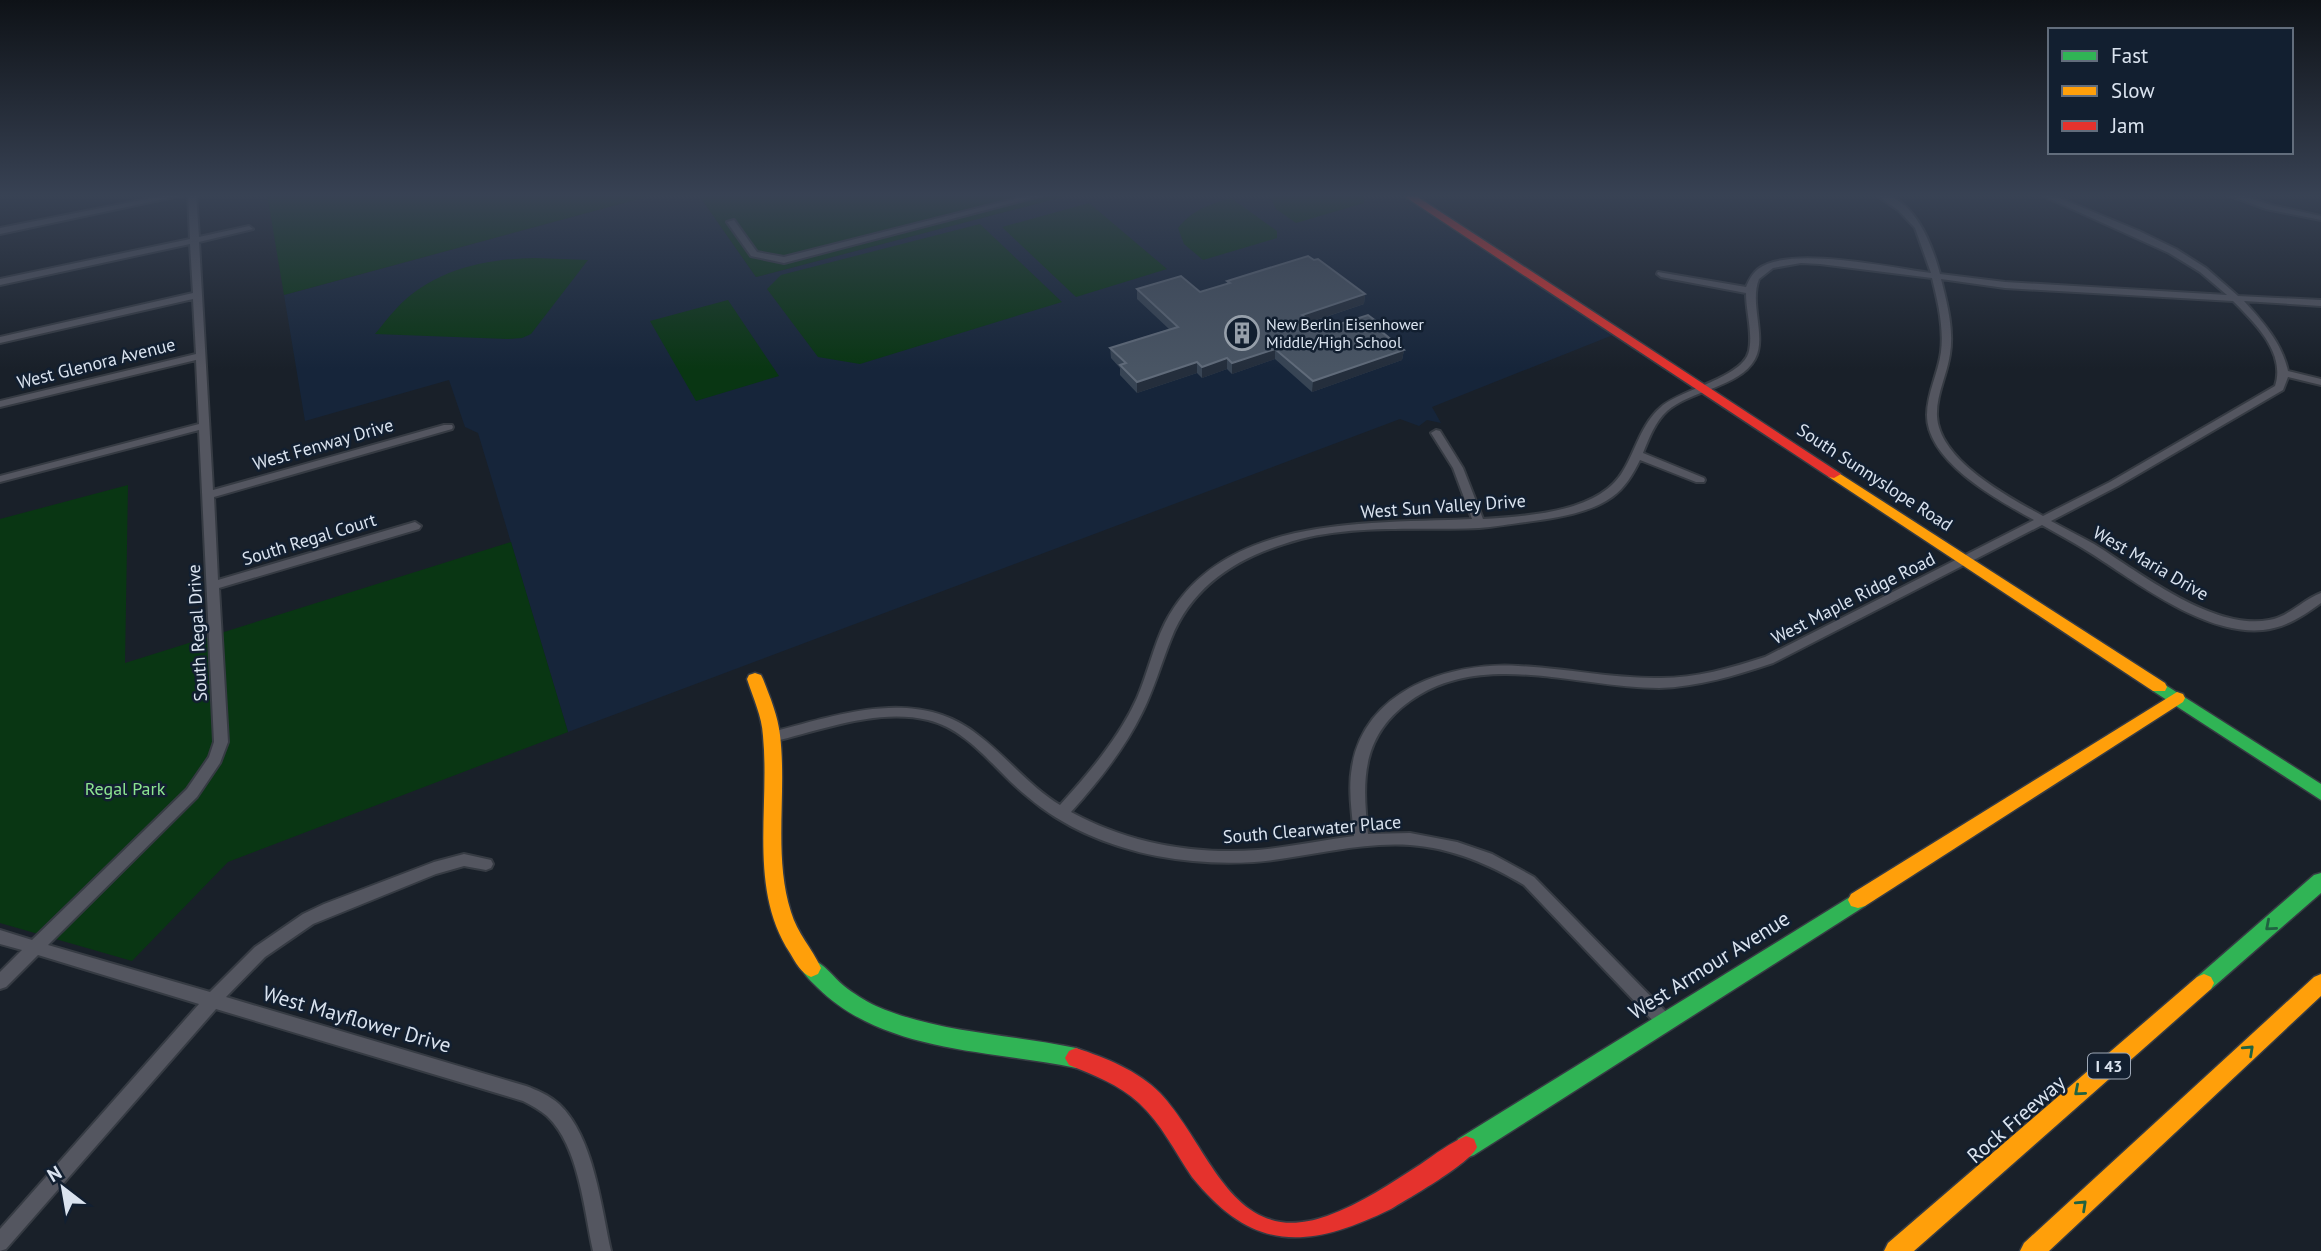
<svg xmlns="http://www.w3.org/2000/svg" width="2321" height="1251" font-family="'PT Sans',sans-serif">
<style>
.built{fill:#16253a}
.green{fill:#093613}
.lines{fill:none;stroke-linecap:round;stroke-linejoin:round}
.street-casing{stroke:#363b43;stroke-width:4}
.fast-casing{stroke:#363b43;stroke-width:3}
.slow-casing{stroke:#363b43;stroke-width:3}
.jam-casing{stroke:#363b43;stroke-width:3}
.street{fill:#545660;fill-rule:evenodd}
.fast{fill:#30b455;fill-rule:evenodd}
.slow{fill:#ff9f0a;fill-rule:evenodd}
.jam{fill:#e5322d;fill-rule:evenodd}
.wall{fill:#374454}
.shaded-wall{fill:#242e3c}
.building{fill:#495564;stroke:#606b7a;stroke-width:2}
.oneway{stroke:#206241}
.labels{text-anchor:middle;dominant-baseline:central;stroke-width:5;stroke-linejoin:round;paint-order:stroke}
.far-poi-label{font-size:16px;fill:#dae3ef;stroke:#121f30;text-anchor:start}
.shield{fill:#121f30;stroke:#9ea8b6;stroke-width:2}
.shield-label{font-size:16px;font-weight:bold;fill:#dae3ef}
.street-label{font-size:18px;fill:#dae3ef;stroke:#121f30}
.park-label{font-size:18px;fill:#8de591;stroke:#121f30}
.near-street-label{font-size:21px;fill:#dae3ef;stroke:#121f30}
</style>
<rect width="100%" height="100%" fill="#192029"/>
<path class="built" d="M657,194H698L756,277L1074,194H1397L1613,335L1432,407L1441,423L1427,420L1419,426L1400,419L568,732L478,433L465,427L449,380L305,421L284,295Z"/>
<g class="green">
<path d="M267,194H657L284,295Z"/>
<path d="M698,194H830L832,197L845,194H1074L756,277Z"/>
<path d="M1269,194H1360L1364,196V203L1296,223L1276,209Z"/>
<path d="M1231,198L1277,231V238L1203,260L1184,244L1178,228C1192,210 1210,204 1231,198Z"/>
<path d="M1089,203L1167,269L1076,297L1002,227Z"/>
<path d="M980,224L1062,302L860,364L818,357L767,289L781,275Z"/>
<path d="M535,258L588,260L531,334L522,338L508,339L375,334C382,326 388,317 396,309C432,270 484,259 535,258Z"/>
<path d="M728,300L779,376L696,401L650,321Z"/>
<path d="M128,485L125,663L511,542L568,732L228,862L132,961L0,923V519Z"/>
</g>
<g class="lines">
<g class="street-casing">
<g id="street">
<path d="M172,194H196L199,237L249,226L253,229L199,242L213,490L444,425H452L453,427L452,429L214,497L218,580L415,522L421,526L419,529L219,588L228,742L220,763L197,797L48,945L210,992L255,947L303,914L324,904L434,862L464,854L491,860L493,864L491,868L486,870L464,866L436,874L313,924L265,957L226,997L526,1086C537,1090 550,1096 559,1104C594,1137 601,1207 611,1251H593C584,1210 579,1146 547,1116C540,1110 531,1105 523,1101L216,1009L6,1249L0,1251V1229L199,1004L38,955L6,987L0,989V972L22,950L0,944V930L32,940L187,789L209,757L214,742L199,430L0,482V476L199,424L196,360L0,407V401L196,354L193,299L0,343V337L193,293L190,244L0,285V279L190,239L188,194L0,234V228Z"/>
<path d="M1034,194H1047L784,263L751,256L727,222L734,220L757,252L784,257Z"/>
<path d="M1875,194C1913,193 1932,244 1940,274L2005,282L2227,295L2200,272L2169,253L2039,194H2050L2139,231L2176,249L2206,268L2238,296L2321,300V306L2244,301C2263,322 2282,343 2288,371L2321,379V385L2288,377L2283,390L2118,486L2051,521C2065,529 2080,536 2094,544C2139,572 2213,631 2269,620C2289,617 2302,600 2321,593V603C2303,616 2285,628 2263,630C2203,636 2133,579 2084,549C2071,541 2056,533 2042,525L1773,663C1737,675 1698,687 1659,688C1578,688 1482,649 1410,701C1361,736 1362,780 1368,834L1410,833L1457,842L1492,854L1534,877L1670,1016L1672,1021L1670,1026L1664,1028L1658,1026L1524,885C1489,864 1452,848 1410,845C1364,842 1319,854 1273,860C1235,865 1195,863 1157,856C1111,847 1064,828 1028,797C996,772 970,730 928,720C877,708 822,730 772,742L767,741L765,737L767,733L772,732C839,715 917,686 978,735C1007,757 1029,786 1060,805C1089,773 1119,738 1137,698C1148,673 1153,647 1165,623C1221,514 1368,524 1472,519L1453,468L1431,433L1436,430L1440,431L1463,468L1483,519C1526,516 1599,513 1623,471C1636,450 1641,424 1661,407C1681,389 1743,378 1749,351C1753,333 1746,312 1746,293L1661,277L1657,274L1658,272L1746,287C1749,280 1752,274 1758,269C1789,245 1892,268 1931,273L1915,228L1898,210ZM1801,263L1820,264L1932,278C1938,302 1944,328 1941,352C1938,374 1927,393 1927,415C1927,462 1998,500 2034,520L1765,657C1731,668 1696,678 1661,678C1613,679 1566,668 1518,666C1450,662 1365,689 1352,767C1348,789 1352,813 1354,836C1322,840 1290,847 1258,850C1193,855 1128,843 1071,812C1098,782 1124,750 1142,713C1154,689 1161,664 1171,639C1191,588 1233,560 1284,544C1346,523 1415,531 1479,528C1493,527 1510,524 1526,522C1554,518 1588,514 1612,497C1625,488 1633,474 1640,460L1696,482H1704L1705,480L1704,478L1643,453C1649,438 1655,422 1667,411C1691,390 1740,387 1755,359C1767,337 1749,304 1759,279L1773,268ZM1941,279L2005,288L2233,301C2255,323 2286,353 2275,386L2110,482L2043,516C2008,497 1939,460 1937,416C1936,395 1947,375 1950,354C1954,329 1947,303 1941,279Z"/>
<path d="M2225,194H2237L2271,205L2321,216V220L2266,209Z"/>
</g>
</g>
<g class="fast-casing">
<g id="fast">
<path d="M2159,681L2321,784V800L2153,691L2151,687L2153,683Z"/>
<path d="M2321,873V893L2211,989L2204,992L2197,989L2194,983L2197,977L2314,875Z"/>
<path d="M1858,892L1865,894L1868,900L1865,906L1474,1155L1466,1158L1458,1155L1455,1147L1458,1139Z"/>
<path d="M811,959C825,964 833,977 844,986C853,993 865,1001 876,1006C938,1033 1010,1034 1076,1048L1083,1051L1087,1058L1083,1065L1076,1068C991,1050 884,1053 818,988C812,982 805,976 801,968L804,962Z"/>
</g>
</g>
<g class="slow-casing">
<g id="slow">
<path d="M1834,470L2165,683L2167,687L2165,691H2153L1829,477L1827,474L1829,471Z"/>
<path d="M755,673L761,675L763,679C770,697 778,716 780,735C787,794 773,855 791,912C797,933 812,948 821,968L818,974L811,977C801,973 796,963 790,953C748,889 770,808 763,736C762,716 753,698 747,679L749,675Z"/>
<path d="M2177,692L2183,694L2185,698L2183,702L1865,906L1858,908L1851,906L1848,900L1851,894Z"/>
<path d="M2204,974L2211,977L2214,983L2211,989L1914,1251H1884L1888,1243L2197,977Z"/>
<path d="M2321,974V996L2049,1251H2020L2024,1243L2314,977Z"/>
</g>
</g>
<g class="jam-casing">
<g id="jam">
<path d="M1401,194H1413L1841,474L1834,478L1829,477Z"/>
<path d="M1076,1048C1106,1058 1137,1070 1160,1093C1211,1147 1232,1250 1327,1216C1361,1204 1391,1183 1421,1164C1435,1154 1450,1143 1466,1136L1474,1139L1477,1147C1471,1163 1409,1198 1391,1209C1305,1251 1252,1251 1192,1177C1175,1152 1161,1123 1139,1103C1118,1084 1094,1075 1069,1065L1065,1058L1069,1051Z"/>
</g>
</g>
<use href="#street" class="street"/>
<use href="#fast" class="fast"/>
<use href="#slow" class="slow"/>
<use href="#jam" class="jam"/>
</g>
<path class="wall" d="M1227,281L1365,294L1364,304L1311,322L1321,330L1387,336L1404,350L1402,360L1312,392L1275,359L1232,374L1227,369L1202,378L1197,373L1137,393L1120,375V368L1111,358L1110,348L1169,329L1137,299V289L1200,292L1227,284Z"/>
<g class="shaded-wall">
<path d="M1365,294L1364,304L1301,325L1302,315Z"/>
<path d="M1275,349V359L1232,374V363Z"/>
<path d="M1404,350L1402,360L1312,392L1313,381Z"/>
<path d="M1227,358V369L1202,378V367Z"/>
<path d="M1197,362V373L1137,393V382Z"/>
</g>
<path class="building" d="M1308,256L1314,260L1318,259L1365,294L1302,315L1321,330L1368,315L1388,330L1382,332L1404,350L1313,381L1275,349L1232,363L1227,358L1202,367L1197,362L1137,382L1120,365L1126,363L1110,348L1178,327L1137,289L1181,276L1200,292L1230,283L1227,281Z"/>
<defs><path id="oneway-chevron" d="M-2-3.5L2.5 0L-2 3.5" fill="none" stroke-width="1.6" stroke-linecap="round" stroke-linejoin="round" transform="scale(1.75)"/></defs>
<g class="oneway">
<use href="#oneway-chevron" transform="translate(2270 926) rotate(139)"/>
<use href="#oneway-chevron" transform="translate(2249 1050) rotate(-43)"/>
<use href="#oneway-chevron" transform="translate(2079 1091) rotate(139)"/>
<use href="#oneway-chevron" transform="translate(2082 1205) rotate(-43)"/>
</g>
<linearGradient id="sky" x2="0" y2="1"><stop stop-color="#0e1217"/><stop offset="0.53" stop-color="#384254"/><stop offset="1" stop-color="#384254" stop-opacity="0"/></linearGradient>
<rect width="2321" height="369" fill="url(#sky)"/>
<defs>
<g id="building-ring" transform="scale(1.75)"><circle r="9.5" fill="#121f30" stroke="#969faa" stroke-width="1.5"/><path d="M-4-6H4V6H1V3H-1V6H-4ZM-2.5-4.3h1.7v1.8h-1.7ZM.8-4.3h1.7v1.8H.8ZM-2.5-1h1.7V.8h-1.7ZM.8-1h1.7V.8H.8Z" fill="#969faa"/></g>
</defs>
<g fill-rule="evenodd">
<use href="#building-ring" x="1242" y="333"/>
</g>
<g class="labels">
<g class="far-poi-label">
<text x="1266" y="324">New Berlin Eisenhower<tspan x="1266" dy="18">Middle/High School</tspan></text>
</g>
<rect class="shield" x="2088" y="1053.5" width="42" height="25" rx="5"/>
<g class="shield-label">
<text x="2109" y="1066">I 43</text>
</g>
<g class="street-label">
<text transform="translate(96 363) rotate(-14)">West Glenora Avenue</text>
<text transform="translate(323 444) rotate(-16)">West Fenway Drive</text>
<text transform="translate(1875 477) rotate(33)">South Sunnyslope Road</text>
<text transform="translate(1443 506) rotate(-4)">West Sun Valley Drive</text>
<text transform="translate(309 539) rotate(-17)">South Regal Court</text>
<text transform="translate(2151 563) rotate(30)">West Maria Drive</text>
<text transform="translate(1853 598) rotate(-27)">West Maple Ridge Road</text>
<text transform="translate(197 633) rotate(-93)">South Regal Drive</text>
<text transform="translate(1312 829) rotate(-5)">South Clearwater Place</text>
</g>
<g class="park-label">
<text x="125" y="788">Regal Park</text>
</g>
<g class="near-street-label">
<text transform="translate(1709 965) rotate(-32)">West Armour Avenue</text>
<text transform="translate(357 1019) rotate(16)">West Mayflower Drive</text>
<text transform="translate(2016 1119) rotate(-41)">Rock Freeway</text>
</g>
</g>
<rect x="2048" y="28" width="245" height="126" fill="#121f30" stroke="#626d7c" stroke-width="2"/>
<rect x="2062" y="51" width="35" height="10" fill="#30b455" stroke="#626d7c" stroke-width="2"/>
<text x="2111" y="63" font-size="21" fill="#dae3ef">Fast</text>
<rect x="2062" y="86" width="35" height="10" fill="#ff9f0a" stroke="#626d7c" stroke-width="2"/>
<text x="2111" y="98" font-size="21" fill="#dae3ef">Slow</text>
<rect x="2062" y="121" width="35" height="10" fill="#e5322d" stroke="#626d7c" stroke-width="2"/>
<text x="2111" y="133" font-size="21" fill="#dae3ef">Jam</text>
<g transform="translate(63 1188) rotate(329)" stroke="#121f30" stroke-width="5" paint-order="stroke">
<path d="M0-5L12 26L0 18L-12 26Z" fill="#dae3ef"/>
<text y="-10" font-size="19" font-weight="bold" text-anchor="middle" fill="#dae3ef">N</text>
</g>
</svg>
